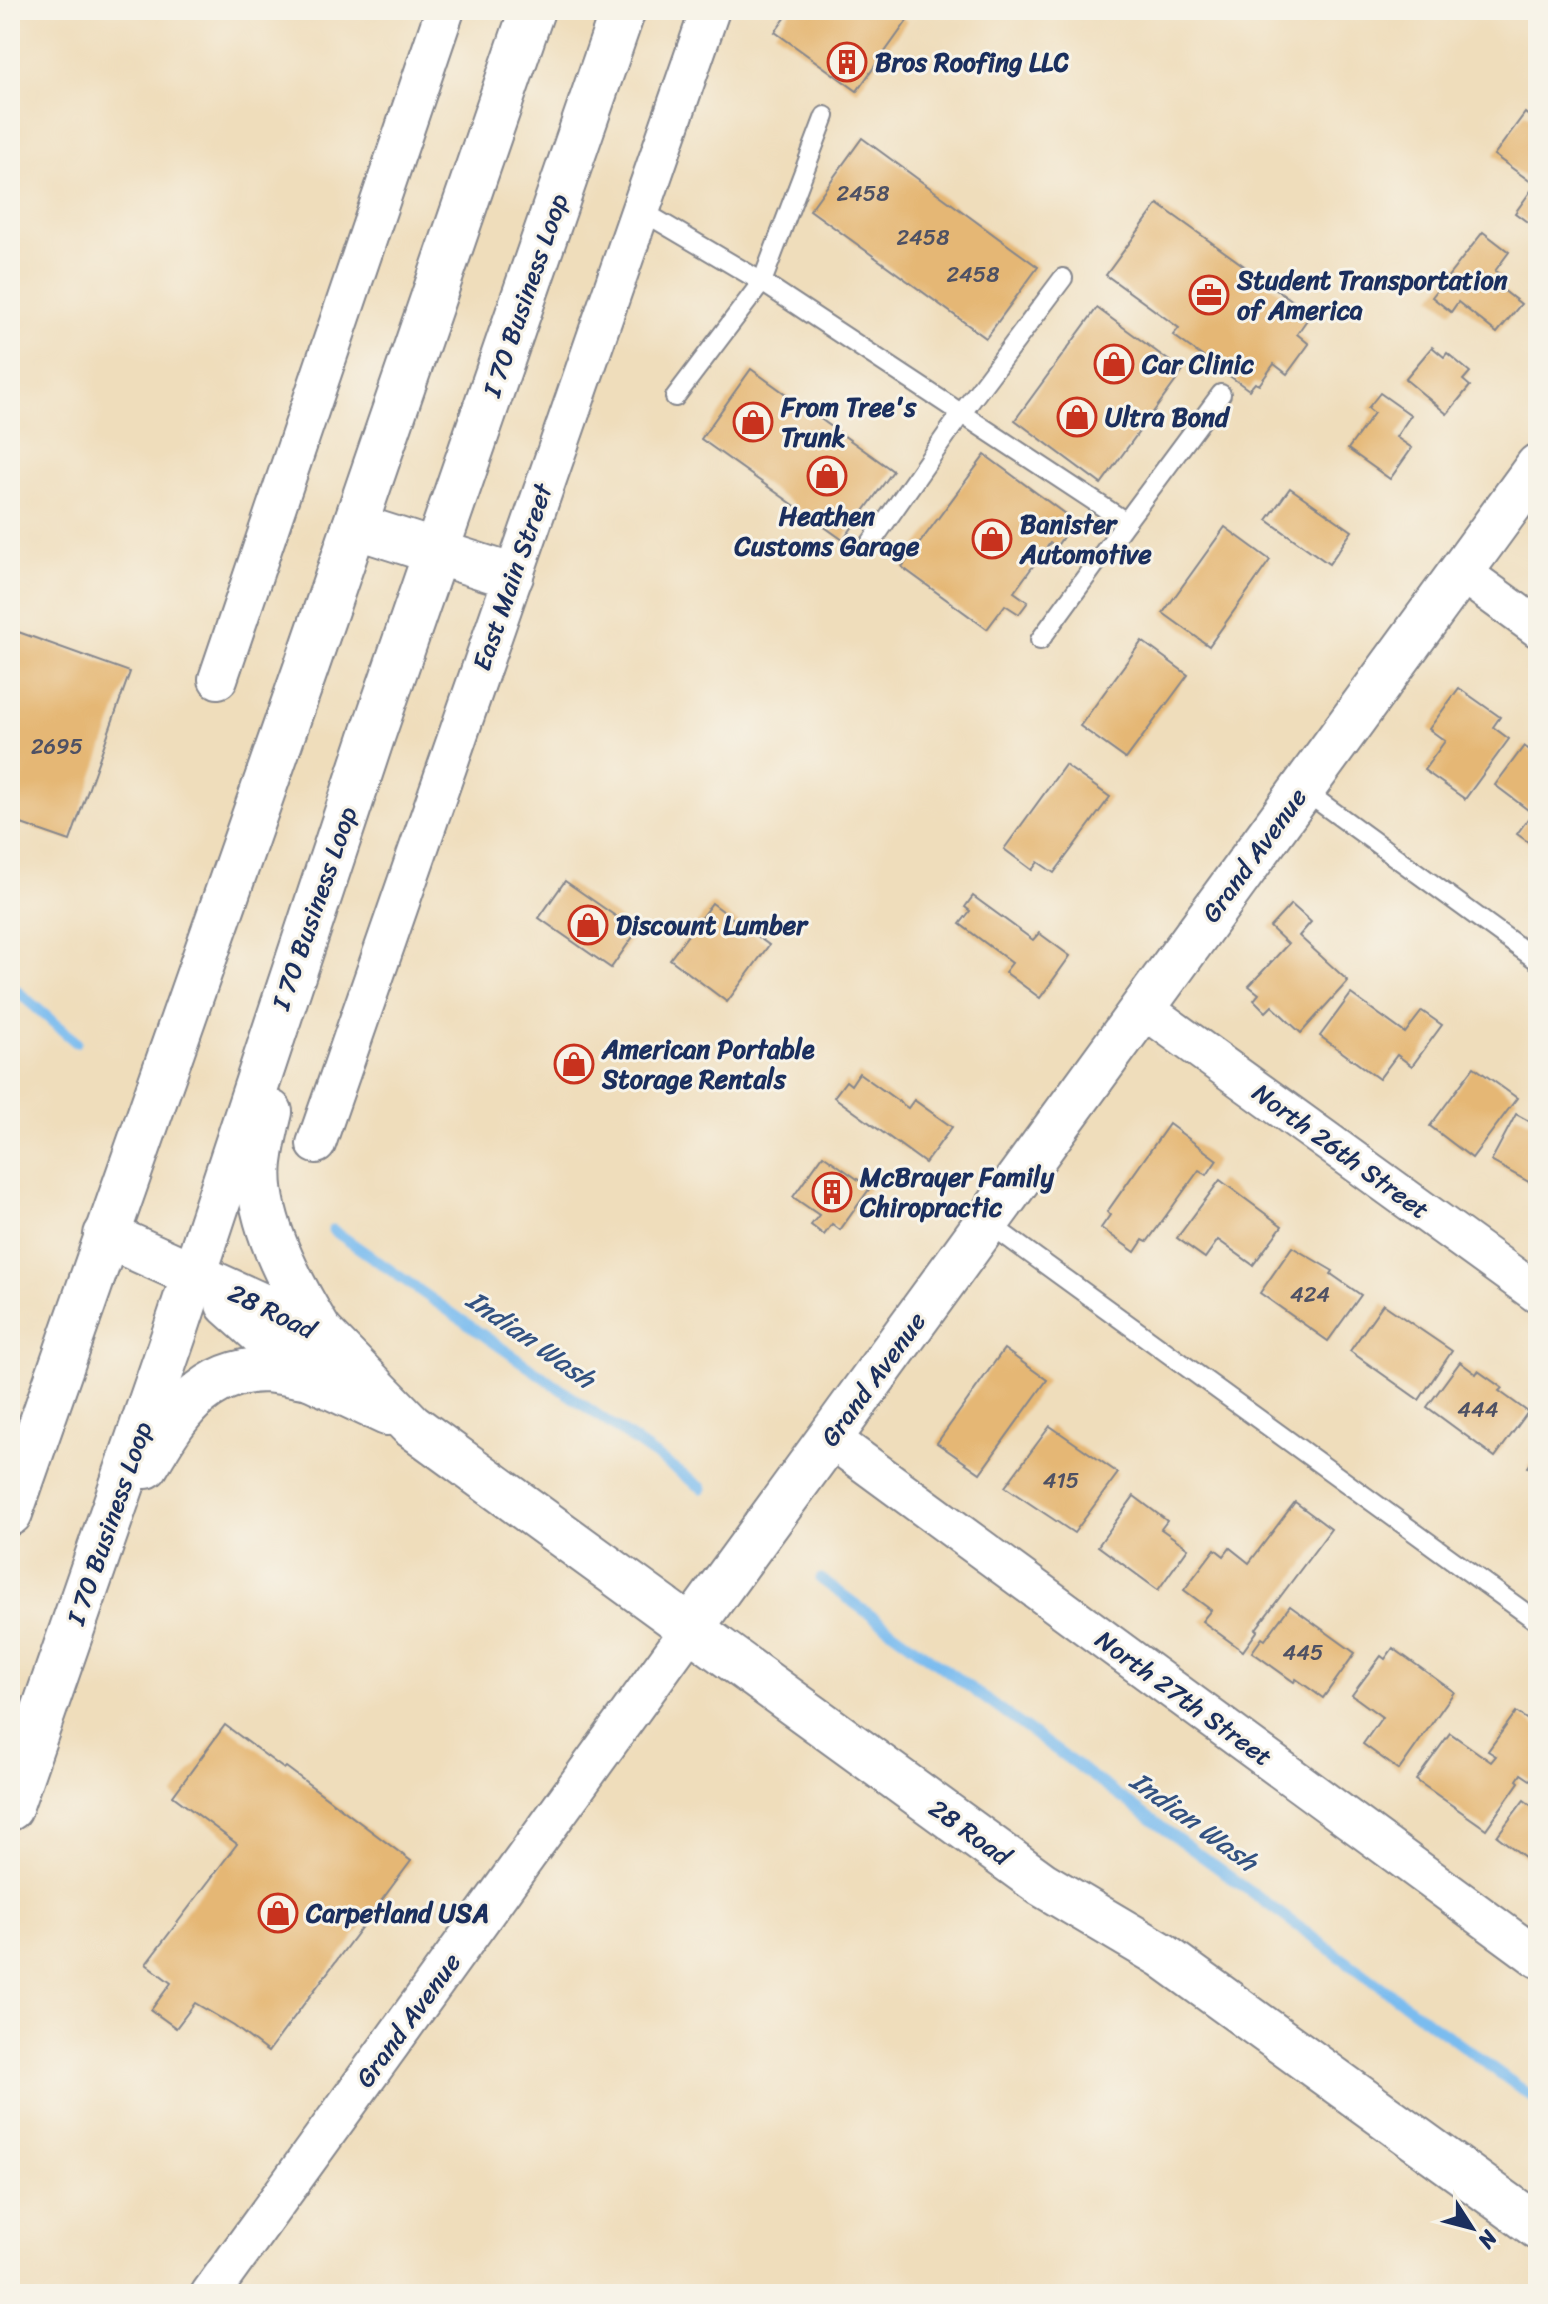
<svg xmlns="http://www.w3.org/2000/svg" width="1548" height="2304" font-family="Sriracha,sans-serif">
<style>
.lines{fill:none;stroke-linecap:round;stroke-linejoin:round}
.stream{stroke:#7abcef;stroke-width:11}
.building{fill:#e5b775}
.lane-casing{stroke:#85868c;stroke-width:22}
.street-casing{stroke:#85868c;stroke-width:42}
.secondary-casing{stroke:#85868c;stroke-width:48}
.primary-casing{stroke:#85868c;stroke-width:48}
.lane{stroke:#fff;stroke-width:18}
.street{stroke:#fff;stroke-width:38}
.secondary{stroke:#fff;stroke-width:44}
.primary{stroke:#fff;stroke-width:44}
.labels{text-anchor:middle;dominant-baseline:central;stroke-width:6;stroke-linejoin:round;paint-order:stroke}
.number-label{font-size:22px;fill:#4e5164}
.poi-label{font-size:26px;font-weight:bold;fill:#1b2f5e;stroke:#f7f3e8;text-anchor:start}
.street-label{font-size:26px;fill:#1b2f5e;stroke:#f7f3e8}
.water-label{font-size:28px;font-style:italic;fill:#335282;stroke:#f7f3e8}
</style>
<rect width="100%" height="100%" fill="#f7f3e8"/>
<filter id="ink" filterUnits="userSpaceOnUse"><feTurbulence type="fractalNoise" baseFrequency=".0125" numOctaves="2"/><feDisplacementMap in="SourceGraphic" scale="16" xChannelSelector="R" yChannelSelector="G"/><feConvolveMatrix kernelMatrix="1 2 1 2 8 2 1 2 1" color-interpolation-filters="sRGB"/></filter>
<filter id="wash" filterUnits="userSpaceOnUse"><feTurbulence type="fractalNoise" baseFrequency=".006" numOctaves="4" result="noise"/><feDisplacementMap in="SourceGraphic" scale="32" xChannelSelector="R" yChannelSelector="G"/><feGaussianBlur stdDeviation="1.8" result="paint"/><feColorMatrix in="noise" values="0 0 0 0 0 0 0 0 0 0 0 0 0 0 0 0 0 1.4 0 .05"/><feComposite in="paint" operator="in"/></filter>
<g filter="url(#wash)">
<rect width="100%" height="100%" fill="#efddbb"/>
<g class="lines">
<g class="stream">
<path d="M10,985L76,1042"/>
<path d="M333,1230L702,1488"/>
<path d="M821,1579L1538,2101"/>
</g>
</g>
<g id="blocks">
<g class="building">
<path d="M244,10H264L262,17Z"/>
<path d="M791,10H891L907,21L857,91L775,32Z"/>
<path d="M1538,106V230L1515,213L1535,185L1494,155L1525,113L1530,117Z"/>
<path d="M862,138L1038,267L986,338L810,210Z"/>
<path d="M1158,204L1311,314L1297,334L1309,344L1287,374L1274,364L1259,385L1255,383L1249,390L1173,335L1179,328L1106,275Z"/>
<path d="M1483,232L1509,252L1495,271L1504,278L1498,286L1521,304L1497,333L1458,302L1451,312L1432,297Z"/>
<path d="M1097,308L1183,371L1101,484L1015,420Z"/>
<path d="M1432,347L1444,357L1447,353L1470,372L1463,380L1470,386L1447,414L1405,379Z"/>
<path d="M751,369L893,471L843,540L701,439Z"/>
<path d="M1380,393L1411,415L1396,437L1412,448L1390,479L1348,449L1374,413L1368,408Z"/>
<path d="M985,455L1069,517L1059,530L1065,534L1056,547L1050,543L1014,592L1028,602L1019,614L1005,605L987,629L902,567Z"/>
<path d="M1290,488L1352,531L1329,564L1267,520Z"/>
<path d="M1225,527L1270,560L1209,646L1163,613Z"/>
<path d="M10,629L130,672L70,841L10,820Z"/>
<path d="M1142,641L1188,675L1126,759L1080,726Z"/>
<path d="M1459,688L1500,717L1493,727L1509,739L1465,799L1424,770L1445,741L1429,729Z"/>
<path d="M1524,746L1538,756V849L1517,834L1532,813L1495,785Z"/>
<path d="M1065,765L1110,797L1054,873L1038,862L1032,870L1004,849Z"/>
<path d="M565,881L637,931L611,968L539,918Z"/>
<path d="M973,896L1033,940L1039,933L1070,956L1040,998L1005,972L1012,963L960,924L970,911L965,907Z"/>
<path d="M712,903L769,945L727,1002L670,959Z"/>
<path d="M1291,904L1311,922L1299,936L1348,981L1301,1033L1272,1006L1266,1012L1254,1000L1259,994L1249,986L1288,944L1270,927Z"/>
<path d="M1351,994L1405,1033L1422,1011L1442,1025L1412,1066L1397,1055L1379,1079L1320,1036Z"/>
<path d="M1474,1067L1517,1098L1472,1158L1430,1126Z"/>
<path d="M859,1073L908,1108L914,1100L952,1127L925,1163L834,1097L846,1081L851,1085Z"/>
<path d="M1516,1114L1538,1126V1187L1491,1161Z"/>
<path d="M1169,1124L1217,1160L1207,1175L1199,1170L1147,1242L1143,1240L1135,1252L1101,1228L1110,1215L1107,1212Z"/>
<path d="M823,1155L870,1188L840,1230L832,1224L824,1235L811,1225L819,1215L793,1197Z"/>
<path d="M1220,1180L1282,1226L1253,1265L1218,1240L1205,1258L1177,1238Z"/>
<path d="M1292,1247L1333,1271L1331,1274L1361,1295L1328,1341L1260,1293Z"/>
<path d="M1383,1304L1452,1351L1419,1400L1350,1351Z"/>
<path d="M1004,1349L1047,1380L980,1473L937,1443Z"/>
<path d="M1460,1362L1476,1374L1478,1371L1502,1388L1499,1391L1528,1412L1495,1457L1427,1407Z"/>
<path d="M1050,1426L1118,1473L1074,1533L1005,1487Z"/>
<path d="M1538,1453V1474L1528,1467Z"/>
<path d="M1134,1496L1167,1521L1161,1529L1188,1548L1158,1590L1098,1546Z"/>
<path d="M1295,1502L1331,1529L1256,1629L1258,1630L1243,1651L1202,1621L1211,1610L1184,1590L1215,1549L1224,1556L1230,1548L1249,1563Z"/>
<path d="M1290,1606L1355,1653L1323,1698L1296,1679L1294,1682L1252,1652L1262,1638L1265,1640Z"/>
<path d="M1393,1648L1454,1692L1399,1770L1363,1744L1382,1717L1352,1695L1381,1656L1385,1659Z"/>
<path d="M1516,1712L1538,1727V1769L1530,1780L1521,1774L1517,1780L1519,1782L1486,1829L1416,1780L1450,1733L1491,1762L1496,1756L1488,1751Z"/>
<path d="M225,1725L284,1769L286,1767L411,1861L268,2052L234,2026L195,2003L176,2028L151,2010L171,1983L146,1964L237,1844L173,1796Z"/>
<path d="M1524,1800L1538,1811V1867L1497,1836Z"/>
</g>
</g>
</g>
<g filter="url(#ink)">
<use href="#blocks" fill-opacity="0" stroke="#85868c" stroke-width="2"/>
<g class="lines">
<g class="lane-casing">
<g id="lane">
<path d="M642,211L762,282L1126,522L1221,394"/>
<path d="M675,397L762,282L825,116"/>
<path d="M870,544L961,414L1063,278"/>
<path d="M1040,640L1126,522"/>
<path d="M1302,789L1538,961"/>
<path d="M987,1222L1538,1622"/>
</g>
</g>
<g class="street-casing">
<g id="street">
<path d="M1461,572L1538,628"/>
<path d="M218,679L445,10"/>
<path d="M1143,1008L1538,1294"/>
<path d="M316,1144L710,10"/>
<path d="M830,1438L1538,1958"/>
<path d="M210,2294L691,1628"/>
</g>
</g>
<g class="secondary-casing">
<g id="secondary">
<path d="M106,1235L320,1332L411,1425L1042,1884L1162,1955L1538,2227"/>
<path d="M228,1304L310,1377L387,1413"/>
<path d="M691,1628L1538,466"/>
</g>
</g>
<g class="primary-casing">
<g id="primary">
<path d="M355,526L511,576"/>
<path d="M270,1112C266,1128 262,1145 260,1162C254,1218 292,1286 320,1332"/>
<path d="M146,1466C175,1417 202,1370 266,1370C280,1371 296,1375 310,1377"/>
<path d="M10,1513L306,668L532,10"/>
<path d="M10,1808L175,1332L372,737L623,10"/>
</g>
</g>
<use href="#lane" class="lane"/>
<use href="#street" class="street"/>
<use href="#secondary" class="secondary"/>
<use href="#primary" class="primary"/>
</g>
</g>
<defs>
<g id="building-ring" transform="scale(2)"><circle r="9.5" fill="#f7f3e8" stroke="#c8321e" stroke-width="1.5"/><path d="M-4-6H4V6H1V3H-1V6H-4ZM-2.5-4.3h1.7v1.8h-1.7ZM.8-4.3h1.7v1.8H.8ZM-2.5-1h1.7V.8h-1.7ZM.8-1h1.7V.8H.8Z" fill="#c8321e"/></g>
<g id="office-ring" transform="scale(2)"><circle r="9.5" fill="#f7f3e8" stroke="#c8321e" stroke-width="1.5"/><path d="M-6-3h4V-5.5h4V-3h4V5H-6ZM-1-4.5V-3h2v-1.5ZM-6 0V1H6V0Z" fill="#c8321e"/></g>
<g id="shop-ring" transform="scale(2)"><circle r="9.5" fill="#f7f3e8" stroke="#c8321e" stroke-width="1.5"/><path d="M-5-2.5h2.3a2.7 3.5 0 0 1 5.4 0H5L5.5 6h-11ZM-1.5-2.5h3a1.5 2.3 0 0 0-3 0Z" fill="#c8321e"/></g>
</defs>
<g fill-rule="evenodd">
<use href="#building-ring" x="847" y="62"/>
<use href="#office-ring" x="1209" y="295"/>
<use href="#shop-ring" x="1114" y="364"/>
<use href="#shop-ring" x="1077" y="417"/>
<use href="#shop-ring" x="753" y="422"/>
<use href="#shop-ring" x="827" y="476"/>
<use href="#shop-ring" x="992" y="539"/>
<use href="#shop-ring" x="588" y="925"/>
<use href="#shop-ring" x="574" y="1064"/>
<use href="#building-ring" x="832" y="1192"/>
<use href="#shop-ring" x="278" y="1913"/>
</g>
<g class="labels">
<g class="number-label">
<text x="863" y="193">2458</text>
<text x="923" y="237">2458</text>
<text x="973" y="274">2458</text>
<text x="57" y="746">2695</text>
<text x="1310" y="1294">424</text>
<text x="1478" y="1409">444</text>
<text x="1061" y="1480">415</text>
<text x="1303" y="1652">445</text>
</g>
<g class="poi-label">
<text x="875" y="62">Bros Roofing LLC</text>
<text x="1237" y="280">Student Transportation<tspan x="1237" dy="30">of America</tspan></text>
<text x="1142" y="364">Car Clinic</text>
<text x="781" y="407">From Tree's<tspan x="781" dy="30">Trunk</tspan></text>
<text x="1105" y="417">Ultra Bond</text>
<text x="827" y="516" text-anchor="middle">Heathen<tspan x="827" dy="30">Customs Garage</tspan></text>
<text x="1020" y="524">Banister<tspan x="1020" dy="30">Automotive</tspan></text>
<text x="616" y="925">Discount Lumber</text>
<text x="602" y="1049">American Portable<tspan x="602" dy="30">Storage Rentals</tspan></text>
<text x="860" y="1177">McBrayer Family<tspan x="860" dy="30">Chiropractic</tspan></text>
<text x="306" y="1913">Carpetland USA</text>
</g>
<g class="street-label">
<text transform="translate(525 295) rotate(-71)">I 70 Business Loop</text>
<text transform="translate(512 577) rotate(-71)">East Main Street</text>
<text transform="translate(1254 855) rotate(-54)">Grand Avenue</text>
<text transform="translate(314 908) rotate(-71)">I 70 Business Loop</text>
<text transform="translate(1341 1151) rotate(36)">North 26th Street</text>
<text transform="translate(272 1311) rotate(26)">28 Road</text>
<text transform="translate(873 1379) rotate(-54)">Grand Avenue</text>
<text transform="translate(109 1523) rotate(-71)">I 70 Business Loop</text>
<text transform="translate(1184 1698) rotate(36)">North 27th Street</text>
<text transform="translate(970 1832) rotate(36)">28 Road</text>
<text transform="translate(408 2020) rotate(-54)">Grand Avenue</text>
</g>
<g class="water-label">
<text transform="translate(531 1339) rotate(35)">Indian Wash</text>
<text transform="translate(1194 1821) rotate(36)">Indian Wash</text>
</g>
</g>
<rect width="1548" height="2304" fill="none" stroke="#f7f3e8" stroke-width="40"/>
<g transform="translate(1472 2228) rotate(126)" stroke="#f7f3e8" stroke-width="6" paint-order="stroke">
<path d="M0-6L14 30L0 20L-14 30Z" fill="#1b2f5e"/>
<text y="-12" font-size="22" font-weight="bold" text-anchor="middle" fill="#1b2f5e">N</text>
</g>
</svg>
